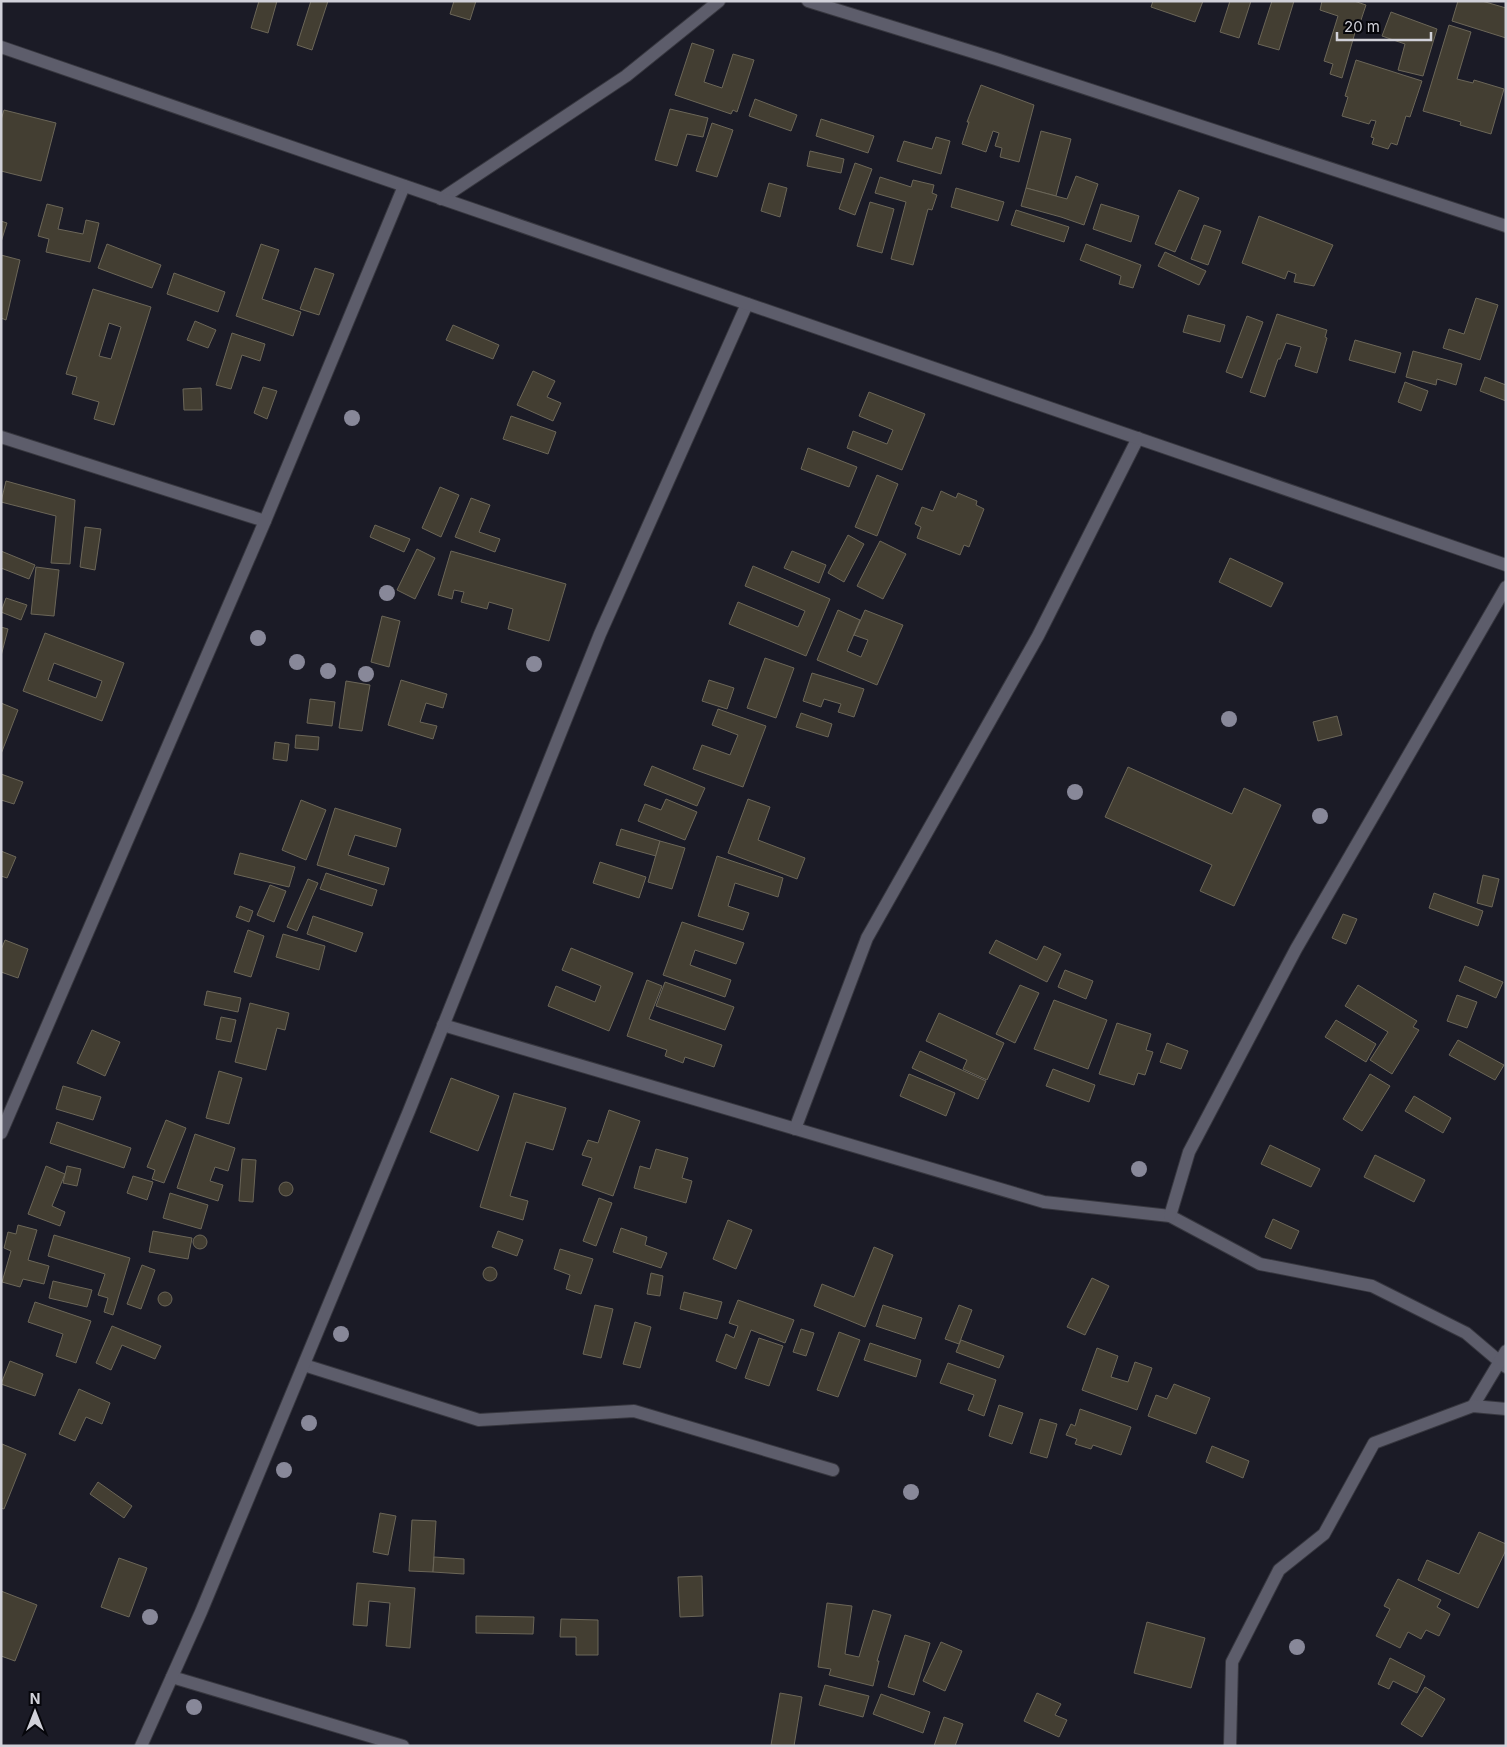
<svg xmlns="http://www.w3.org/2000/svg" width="1507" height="1747" font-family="Inter,sans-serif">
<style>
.building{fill:#433e32;stroke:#6b6658;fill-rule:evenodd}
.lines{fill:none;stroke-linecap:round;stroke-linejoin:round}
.minor-casing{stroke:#37373f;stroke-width:14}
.tertiary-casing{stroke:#37373f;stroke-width:14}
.minor{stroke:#5d5d6b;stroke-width:12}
.tertiary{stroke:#5d5d6b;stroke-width:12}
.tree{fill:#889}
</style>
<rect width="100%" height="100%" fill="#1b1b26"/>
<g class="building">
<path d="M259,1H277L268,33L251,28Z"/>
<path d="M311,1H328L312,50L297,45Z"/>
<path d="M454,1H476L470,20L450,14Z"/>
<path d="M1153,1H1203L1195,22L1151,7Z"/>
<path d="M1230,1H1251L1239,38L1220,32Z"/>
<path d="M1272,1H1294L1279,50L1258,44Z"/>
<path d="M1322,1H1354L1366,5L1360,23L1358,22L1342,78L1330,74L1333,64L1324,61L1338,16L1320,10Z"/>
<path d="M1458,1H1482L1506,8V38L1452,21Z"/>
<path d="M1391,12L1437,29L1423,76L1398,70L1405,44L1382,36Z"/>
<path d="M1449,25L1471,32L1457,79L1473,83L1474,80L1504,89L1491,134L1460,125L1461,122L1423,111Z"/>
<path d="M692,43L714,50L704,82L722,88L733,54L754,60L737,112L733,110L731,114L675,95Z"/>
<path d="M1356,60L1422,81L1410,117L1406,116L1397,145L1391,143L1388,149L1372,144L1374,138L1371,137L1376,121L1371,120L1369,124L1342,116L1348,97L1345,96Z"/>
<path d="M981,85L1034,105L1019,162L1000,157L1002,148L995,146L999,133L993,131L986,152L962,144L969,122H967Z"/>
<path d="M755,99L797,115L791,131L749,116Z"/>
<path d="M670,109L708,118L703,137L687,134L677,166L655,160Z"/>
<path d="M4,110L56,123L41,181L1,171V120Z"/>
<path d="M821,119L874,136L868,153L816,136Z"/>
<path d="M712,123L733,130L717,177L696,171Z"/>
<path d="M1041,131L1071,139L1056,196L1026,188Z"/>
<path d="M936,137L950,141L941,174L897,161L904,141L932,149Z"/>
<path d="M810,151L844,159L841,173L807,166Z"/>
<path d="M855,163L872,169L855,215L839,209Z"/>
<path d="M1076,176L1098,184L1084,225L1061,217L1021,206L1026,188L1067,199Z"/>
<path d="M880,177L911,187L913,180L934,185L932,193L937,195L932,210L928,209L913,265L891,259L906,202L875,193Z"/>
<path d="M769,183L787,188L780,217L761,211Z"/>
<path d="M956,188L1004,202L998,221L951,207Z"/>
<path d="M1179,190L1199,198L1175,252L1155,244Z"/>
<path d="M870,202L894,209L882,253L857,246Z"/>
<path d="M47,204L63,208L58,229L83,234L86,220L99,223L90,262L46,252L49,239L38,236Z"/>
<path d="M1101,204L1139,216L1131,242L1093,229Z"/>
<path d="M1016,210L1069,227L1064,242L1011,225Z"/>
<path d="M1259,216L1333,245L1314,286L1294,282L1296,274L1288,271L1285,279L1242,263Z"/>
<path d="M1,221L7,223L1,242Z"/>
<path d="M1204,225L1221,231L1208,265L1191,259Z"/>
<path d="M107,244L161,265L152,288L98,268Z"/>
<path d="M261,244L279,250L262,299L301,312L293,336L236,316Z"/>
<path d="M1086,244L1141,265L1133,288L1119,284L1121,276L1080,260Z"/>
<path d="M1165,252L1206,271L1199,285L1158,266Z"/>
<path d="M1,255L20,260L6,320L1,318Z"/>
<path d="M315,268L334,274L319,315L300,309Z"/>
<path d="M174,273L225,292L218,312L167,294Z"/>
<path d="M93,289L151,307L114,425L94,419L99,402L72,394L77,377L66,374ZM109,323L121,327L111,359L99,356Z"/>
<path d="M1476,298L1498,305L1480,360L1443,348L1449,329L1464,334Z"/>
<path d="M1277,314L1327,330L1325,337L1327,338L1317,373L1295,366L1301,347L1286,343L1280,359H1278L1265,397L1250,392Z"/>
<path d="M1188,315L1225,325L1220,342L1183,332Z"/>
<path d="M1247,316L1263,322L1242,378L1226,372Z"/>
<path d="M195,321L216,330L208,348L187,340Z"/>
<path d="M453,325L499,345L493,359L446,340Z"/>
<path d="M232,333L265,344L260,361L242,355L231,389L216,385Z"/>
<path d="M1355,340L1401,353L1395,373L1349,360Z"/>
<path d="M1413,351L1462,364L1456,385L1437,379L1436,385L1406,377Z"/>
<path d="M533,371L555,381L547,397L561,403L553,421L517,405Z"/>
<path d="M1485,377L1506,385V401L1480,391Z"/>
<path d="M1405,382L1428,391L1421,411L1398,402Z"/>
<path d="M263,387L277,391L267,419L254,413Z"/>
<path d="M201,388L202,410H184L183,389Z"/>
<path d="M869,392L925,414L902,470L847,448L853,431L887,444L893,430L859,416Z"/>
<path d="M511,416L556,432L548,454L503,439Z"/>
<path d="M808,448L857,467L849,487L801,469Z"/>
<path d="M877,475L898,484L877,536L855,527Z"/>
<path d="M6,481L75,500L70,564L51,563L56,516L1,502Z"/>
<path d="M440,487L459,495L441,537L422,528Z"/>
<path d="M941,491L956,498L958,493L977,501L976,505L984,509L969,547L964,545L960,555L917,538L921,527L915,524L922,507L933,511Z"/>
<path d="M471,498L490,505L479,532L500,539L495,552L455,537Z"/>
<path d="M375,525L410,539L404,552L370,537Z"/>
<path d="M85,527L101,529L95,570L80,567Z"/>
<path d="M848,535L864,544L844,582L828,573Z"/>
<path d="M880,541L906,554L883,599L857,586Z"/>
<path d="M417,549L435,558L415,599L397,590Z"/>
<path d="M1,551L35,565L29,579L1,568Z"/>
<path d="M451,551L566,584L549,641L508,629L513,609L489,602L487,609L461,602L464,592L454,590L452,599L438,595Z"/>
<path d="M792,551L826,565L819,583L784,568Z"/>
<path d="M1230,558L1283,583L1271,607L1219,582Z"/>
<path d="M753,566L830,599L806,656L729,624L738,602L798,627L805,611L745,586Z"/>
<path d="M36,567L59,570L54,616L31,614Z"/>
<path d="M6,598L27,605L21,620L1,612Z"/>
<path d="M838,610L860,620L847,651L861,657L868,640L854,635L865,610L903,625L877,685L817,660Z"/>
<path d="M382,616L400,621L389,667L371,662Z"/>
<path d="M1,627L8,629L1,656Z"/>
<path d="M45,633L124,663L102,721L23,691ZM54,663L102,681L96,698L48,680Z"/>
<path d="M765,658L794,668L776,718L747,708Z"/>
<path d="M812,673L864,689L854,717L838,712L841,704L824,699L821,707L803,701Z"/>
<path d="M401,680L447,694L443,708L426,703L420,722L437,726L433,739L388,725Z"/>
<path d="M709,680L734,688L727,709L702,701Z"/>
<path d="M346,681L370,685L362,731L339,728Z"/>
<path d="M310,699L335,702L332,726L307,723Z"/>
<path d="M1,703L18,710L1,754Z"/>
<path d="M718,709L766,726L743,787L693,769L702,745L730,755L738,735L712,725Z"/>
<path d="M801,713L832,724L828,737L796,727Z"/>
<path d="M1337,716L1342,735L1318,741L1313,722Z"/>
<path d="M296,735L319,737L318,750L295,748Z"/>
<path d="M275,742L289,744L287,761L273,759Z"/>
<path d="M652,766L705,788L697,806L644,785Z"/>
<path d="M1128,767L1232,814L1244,788L1281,805L1234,906L1200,891L1212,865L1105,817Z"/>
<path d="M1,774L23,782L14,804L1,800Z"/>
<path d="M666,799L697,812L685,840L638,821L645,804L661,810Z"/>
<path d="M748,799L770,807L758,840L805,858L797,879L728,853Z"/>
<path d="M301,800L326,810L306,860L282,850Z"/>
<path d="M335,808L401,829L396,847L355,835L348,855L389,868L384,885L317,865Z"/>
<path d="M621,829L660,841L656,856L616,845Z"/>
<path d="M660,841L685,848L672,889L648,882Z"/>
<path d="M1,851L16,857L7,878L1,876Z"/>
<path d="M240,853L295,867L289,887L234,874Z"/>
<path d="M717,856L783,878L778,897L735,883L728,906L749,913L743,930L698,916Z"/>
<path d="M600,862L646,877L639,898L593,883Z"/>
<path d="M326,873L377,890L372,906L320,889Z"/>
<path d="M1483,875L1499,879L1492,907L1477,903Z"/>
<path d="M308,879L318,883L297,931L287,927Z"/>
<path d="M270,885L286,891L274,922L257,915Z"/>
<path d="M1434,893L1483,911L1478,926L1429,908Z"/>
<path d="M240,906L253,911L249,922L236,917Z"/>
<path d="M1343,914L1357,919L1346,944L1332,938Z"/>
<path d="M313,916L363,933L356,952L307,934Z"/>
<path d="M682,922L744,943L736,964L695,950L690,965L731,980L725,997L663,975Z"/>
<path d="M248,930L264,936L251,977L234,972Z"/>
<path d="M283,934L325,946L319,970L276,957Z"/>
<path d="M5,940L28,949L18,978L1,972V950Z"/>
<path d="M996,940L1037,960L1044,946L1061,954L1047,982L989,953Z"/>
<path d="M571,948L633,973L609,1031L548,1006L556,986L595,1002L601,986L562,970Z"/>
<path d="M1465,966L1503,982L1496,998L1459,981Z"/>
<path d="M1065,970L1093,981L1086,999L1058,987Z"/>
<path d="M647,980L662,986L649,1019L722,1045L714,1067L685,1057L683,1063L665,1056L667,1050L627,1036Z"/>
<path d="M665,982L734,1007L725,1030L656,1006Z"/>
<path d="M1020,985L1039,993L1015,1043L996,1034Z"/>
<path d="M1358,985L1417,1021L1413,1027L1419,1030L1392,1074L1370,1060L1388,1032L1345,1006Z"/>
<path d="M207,991L241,998L238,1012L204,1005Z"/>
<path d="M1457,995L1477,1002L1467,1028L1447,1021Z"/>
<path d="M1054,1000L1107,1020L1088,1069L1034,1049Z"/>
<path d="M250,1003L289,1013L285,1030L277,1028L266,1070L235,1062Z"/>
<path d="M939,1013L1004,1043L987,1080L963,1069L967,1060L926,1041Z"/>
<path d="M221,1017L236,1020L231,1042L216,1039Z"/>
<path d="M1336,1020L1376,1044L1366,1062L1325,1037Z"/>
<path d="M1117,1023L1151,1034L1146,1050L1153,1052L1145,1075L1138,1073L1134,1085L1099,1074Z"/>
<path d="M92,1030L120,1042L105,1076L77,1063Z"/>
<path d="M1458,1040L1504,1065L1495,1080L1449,1055Z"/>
<path d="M1167,1043L1188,1051L1181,1069L1160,1062Z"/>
<path d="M920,1051L986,1081L978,1099L912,1068Z"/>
<path d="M1053,1069L1095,1085L1089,1102L1046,1086Z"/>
<path d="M219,1071L242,1078L229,1124L206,1118Z"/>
<path d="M909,1074L955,1093L946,1116L900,1096Z"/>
<path d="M1370,1074L1390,1086L1362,1131L1343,1119Z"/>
<path d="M451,1078L499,1096L478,1151L430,1132Z"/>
<path d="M63,1086L101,1097L93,1120L56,1109Z"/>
<path d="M514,1093L566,1108L553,1150L526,1142L510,1196L528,1201L523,1220L480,1207Z"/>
<path d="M1414,1096L1451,1118L1443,1133L1405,1111Z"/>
<path d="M609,1110L640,1121L613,1196L582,1185L592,1158L582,1155L588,1140L598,1143Z"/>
<path d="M166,1120L186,1128L164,1183L152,1179L155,1170L147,1167Z"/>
<path d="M57,1122L131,1148L124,1168L50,1143Z"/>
<path d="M195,1134L235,1148L228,1171L215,1167L210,1181L223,1185L218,1201L177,1188Z"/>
<path d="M1270,1145L1320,1169L1311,1187L1261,1164Z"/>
<path d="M656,1149L688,1158L682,1178L692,1181L686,1203L634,1188L640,1166L650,1169Z"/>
<path d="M1375,1155L1425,1180L1414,1202L1364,1177Z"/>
<path d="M242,1159L256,1160L253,1202L239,1201Z"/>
<path d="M46,1166L65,1174L52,1206L65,1212L60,1226L28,1214Z"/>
<path d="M67,1166L81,1169L77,1186L63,1183Z"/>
<path d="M133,1176L153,1182L147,1200L127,1193Z"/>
<circle cx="286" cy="1189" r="7"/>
<path d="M170,1193L208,1205L201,1229L163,1218Z"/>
<path d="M599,1198L612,1203L596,1246L583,1241Z"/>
<path d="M1273,1219L1299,1231L1291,1249L1265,1237Z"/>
<path d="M728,1220L752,1230L736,1269L713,1259Z"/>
<path d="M18,1225L37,1230L28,1260L49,1266L44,1284L23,1279L20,1287L2,1282L11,1251L4,1248L8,1232L16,1234Z"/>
<path d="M621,1228L647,1237L645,1245L667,1253L661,1268L613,1252Z"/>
<path d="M153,1231L192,1238L188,1259L149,1252Z"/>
<path d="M498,1231L523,1240L517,1256L492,1247Z"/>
<circle cx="200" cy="1242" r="7"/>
<path d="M54,1235L130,1258L113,1315L104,1312L108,1298L98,1295L105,1274L48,1256Z"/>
<path d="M874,1247L893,1255L865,1327L814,1306L822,1284L854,1297Z"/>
<path d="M560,1249L593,1259L581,1294L566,1289L570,1275L554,1269Z"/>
<path d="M142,1265L155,1270L141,1309L127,1304Z"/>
<circle cx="490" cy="1274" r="7"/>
<path d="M651,1273L663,1276L660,1296L647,1294Z"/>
<path d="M1092,1278L1109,1286L1085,1335L1067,1327Z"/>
<path d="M53,1281L92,1290L87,1307L49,1298Z"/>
<circle cx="165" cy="1299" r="7"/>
<path d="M684,1292L722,1302L717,1319L680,1309Z"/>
<path d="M738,1300L794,1320L785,1343L751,1330L736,1369L716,1361L726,1334L734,1338L738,1326L729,1323Z"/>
<path d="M35,1302L91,1321L76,1363L56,1356L63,1334L28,1322Z"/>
<path d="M595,1305L613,1309L601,1358L583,1354Z"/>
<path d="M883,1305L922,1318L915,1339L876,1326Z"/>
<path d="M959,1305L972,1310L959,1344L945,1339Z"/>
<path d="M635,1322L651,1327L640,1368L623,1364Z"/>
<path d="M112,1326L161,1346L155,1359L122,1345L111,1370L96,1363Z"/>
<path d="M801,1329L814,1333L806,1356L793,1352Z"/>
<path d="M839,1332L860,1340L838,1397L817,1390Z"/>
<path d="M759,1338L783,1346L769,1386L745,1378Z"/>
<path d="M961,1340L1004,1356L999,1368L956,1352Z"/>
<path d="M870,1343L921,1360L916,1377L864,1360Z"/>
<path d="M1097,1348L1118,1356L1111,1377L1128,1382L1135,1362L1152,1368L1137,1410L1082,1390Z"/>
<path d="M10,1361L43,1374L35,1396L1,1384Z"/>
<path d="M948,1363L996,1380L984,1416L968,1410L974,1395L940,1383Z"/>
<path d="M1174,1384L1210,1398L1196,1434L1148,1416L1156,1395L1167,1399Z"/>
<path d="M79,1389L110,1403L102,1424L86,1417L75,1441L59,1434Z"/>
<path d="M999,1405L1023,1413L1012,1444L989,1436Z"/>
<path d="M1080,1409L1131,1427L1121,1455L1093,1445L1091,1449L1075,1444L1077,1439L1066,1435L1071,1424L1075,1426Z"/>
<path d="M1040,1419L1057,1424L1047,1458L1030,1453Z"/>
<path d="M2,1444L26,1454L4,1509L1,1508Z"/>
<path d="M1212,1446L1249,1461L1243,1478L1206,1462Z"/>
<path d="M98,1482L132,1506L124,1518L90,1494Z"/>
<path d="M380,1513L396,1516L388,1555L373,1552Z"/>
<path d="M412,1520L436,1521L433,1572L409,1571Z"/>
<path d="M1479,1532L1506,1544V1550L1478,1608L1418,1580L1427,1560L1459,1574Z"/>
<path d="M434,1557L464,1559V1574L433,1572Z"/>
<path d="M119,1558L147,1568L129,1617L101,1607Z"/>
<path d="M702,1576L703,1616L680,1617L678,1577Z"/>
<path d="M1398,1579L1441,1600L1437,1607L1450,1614L1439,1636L1426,1630L1421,1639L1408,1632L1400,1648L1376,1636L1390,1609L1384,1606Z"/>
<path d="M357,1583L415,1588L410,1648L386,1646L390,1603L369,1601L367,1626L353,1625Z"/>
<path d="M1,1591L37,1605L15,1661L1,1656Z"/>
<path d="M827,1603L852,1606L845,1654L859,1657L873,1610L891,1615L877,1661H879L873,1686L829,1675L831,1669L818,1667Z"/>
<path d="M476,1616L534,1617L533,1634L476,1633Z"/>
<path d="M561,1619L598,1620V1655H576V1637H560Z"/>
<path d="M1147,1622L1205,1638L1191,1688L1134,1673Z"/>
<path d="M905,1635L930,1643L914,1695L888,1687Z"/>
<path d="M941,1642L962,1651L945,1691L923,1681Z"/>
<path d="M1390,1658L1425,1676L1417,1693L1393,1681L1389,1689L1378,1684Z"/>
<path d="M825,1685L869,1696L863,1717L819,1705Z"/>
<path d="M1425,1687L1445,1699L1422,1737L1401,1724Z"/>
<path d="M780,1693L802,1697L794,1746L771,1745Z"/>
<path d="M1037,1693L1061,1704L1055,1715L1067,1720L1059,1737L1024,1721Z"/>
<path d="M881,1694L930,1712L923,1733L873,1714Z"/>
<path d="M944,1717L963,1724L955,1746H934Z"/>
</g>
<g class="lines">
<g class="minor-casing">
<g id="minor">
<path d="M808,1L996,59L1506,226"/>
<path d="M441,199L626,76L719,1"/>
<path d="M1,437L265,521"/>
<path d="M443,1025L1044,1202L1170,1216L1260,1264L1372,1286L1466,1333L1506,1367"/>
<path d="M795,1129L867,938L1038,636L1138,438"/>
<path d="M1,1133L265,521L404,186"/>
<path d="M1170,1216L1189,1152L1296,949L1506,587"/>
<path d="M304,1365L479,1420L634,1411L833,1470"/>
<path d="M1473,1406L1506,1351"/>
<path d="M172,1677L403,1746"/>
<path d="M141,1746L201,1612L409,1111L600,634L747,304"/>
<path d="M1230,1746L1232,1662L1279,1570L1324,1534L1374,1443L1473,1406L1506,1409"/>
</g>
</g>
<g class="tertiary-casing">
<path id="tertiary" d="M1,47L1506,565"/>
</g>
<use href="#minor" class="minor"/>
<use href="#tertiary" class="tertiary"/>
</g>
<g class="tree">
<circle cx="352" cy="418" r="8"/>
<circle cx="387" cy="593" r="8"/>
<circle cx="258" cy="638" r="8"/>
<circle cx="297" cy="662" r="8"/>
<circle cx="534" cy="664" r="8"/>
<circle cx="328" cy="671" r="8"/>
<circle cx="366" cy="674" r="8"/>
<circle cx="1229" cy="719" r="8"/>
<circle cx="1075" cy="792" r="8"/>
<circle cx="1320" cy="816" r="8"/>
<circle cx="1139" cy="1169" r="8"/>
<circle cx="341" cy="1334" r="8"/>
<circle cx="309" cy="1423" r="8"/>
<circle cx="284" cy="1470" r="8"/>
<circle cx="911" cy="1492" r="8"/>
<circle cx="150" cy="1617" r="8"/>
<circle cx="1297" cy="1647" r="8"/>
<circle cx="194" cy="1707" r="8"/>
</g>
<rect width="1507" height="1747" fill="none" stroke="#d1d1d9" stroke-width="5"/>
<g transform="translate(35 1712)" stroke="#06060b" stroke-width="4" paint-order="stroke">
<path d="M0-4L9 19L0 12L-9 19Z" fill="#d1d1d9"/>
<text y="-8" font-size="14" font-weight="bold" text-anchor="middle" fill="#d1d1d9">N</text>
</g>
<path d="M1337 32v8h94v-8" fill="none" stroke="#d1d1d9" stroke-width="2.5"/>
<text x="1344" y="32" font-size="15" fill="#d1d1d9" stroke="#06060b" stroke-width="4" paint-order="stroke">20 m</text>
</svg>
